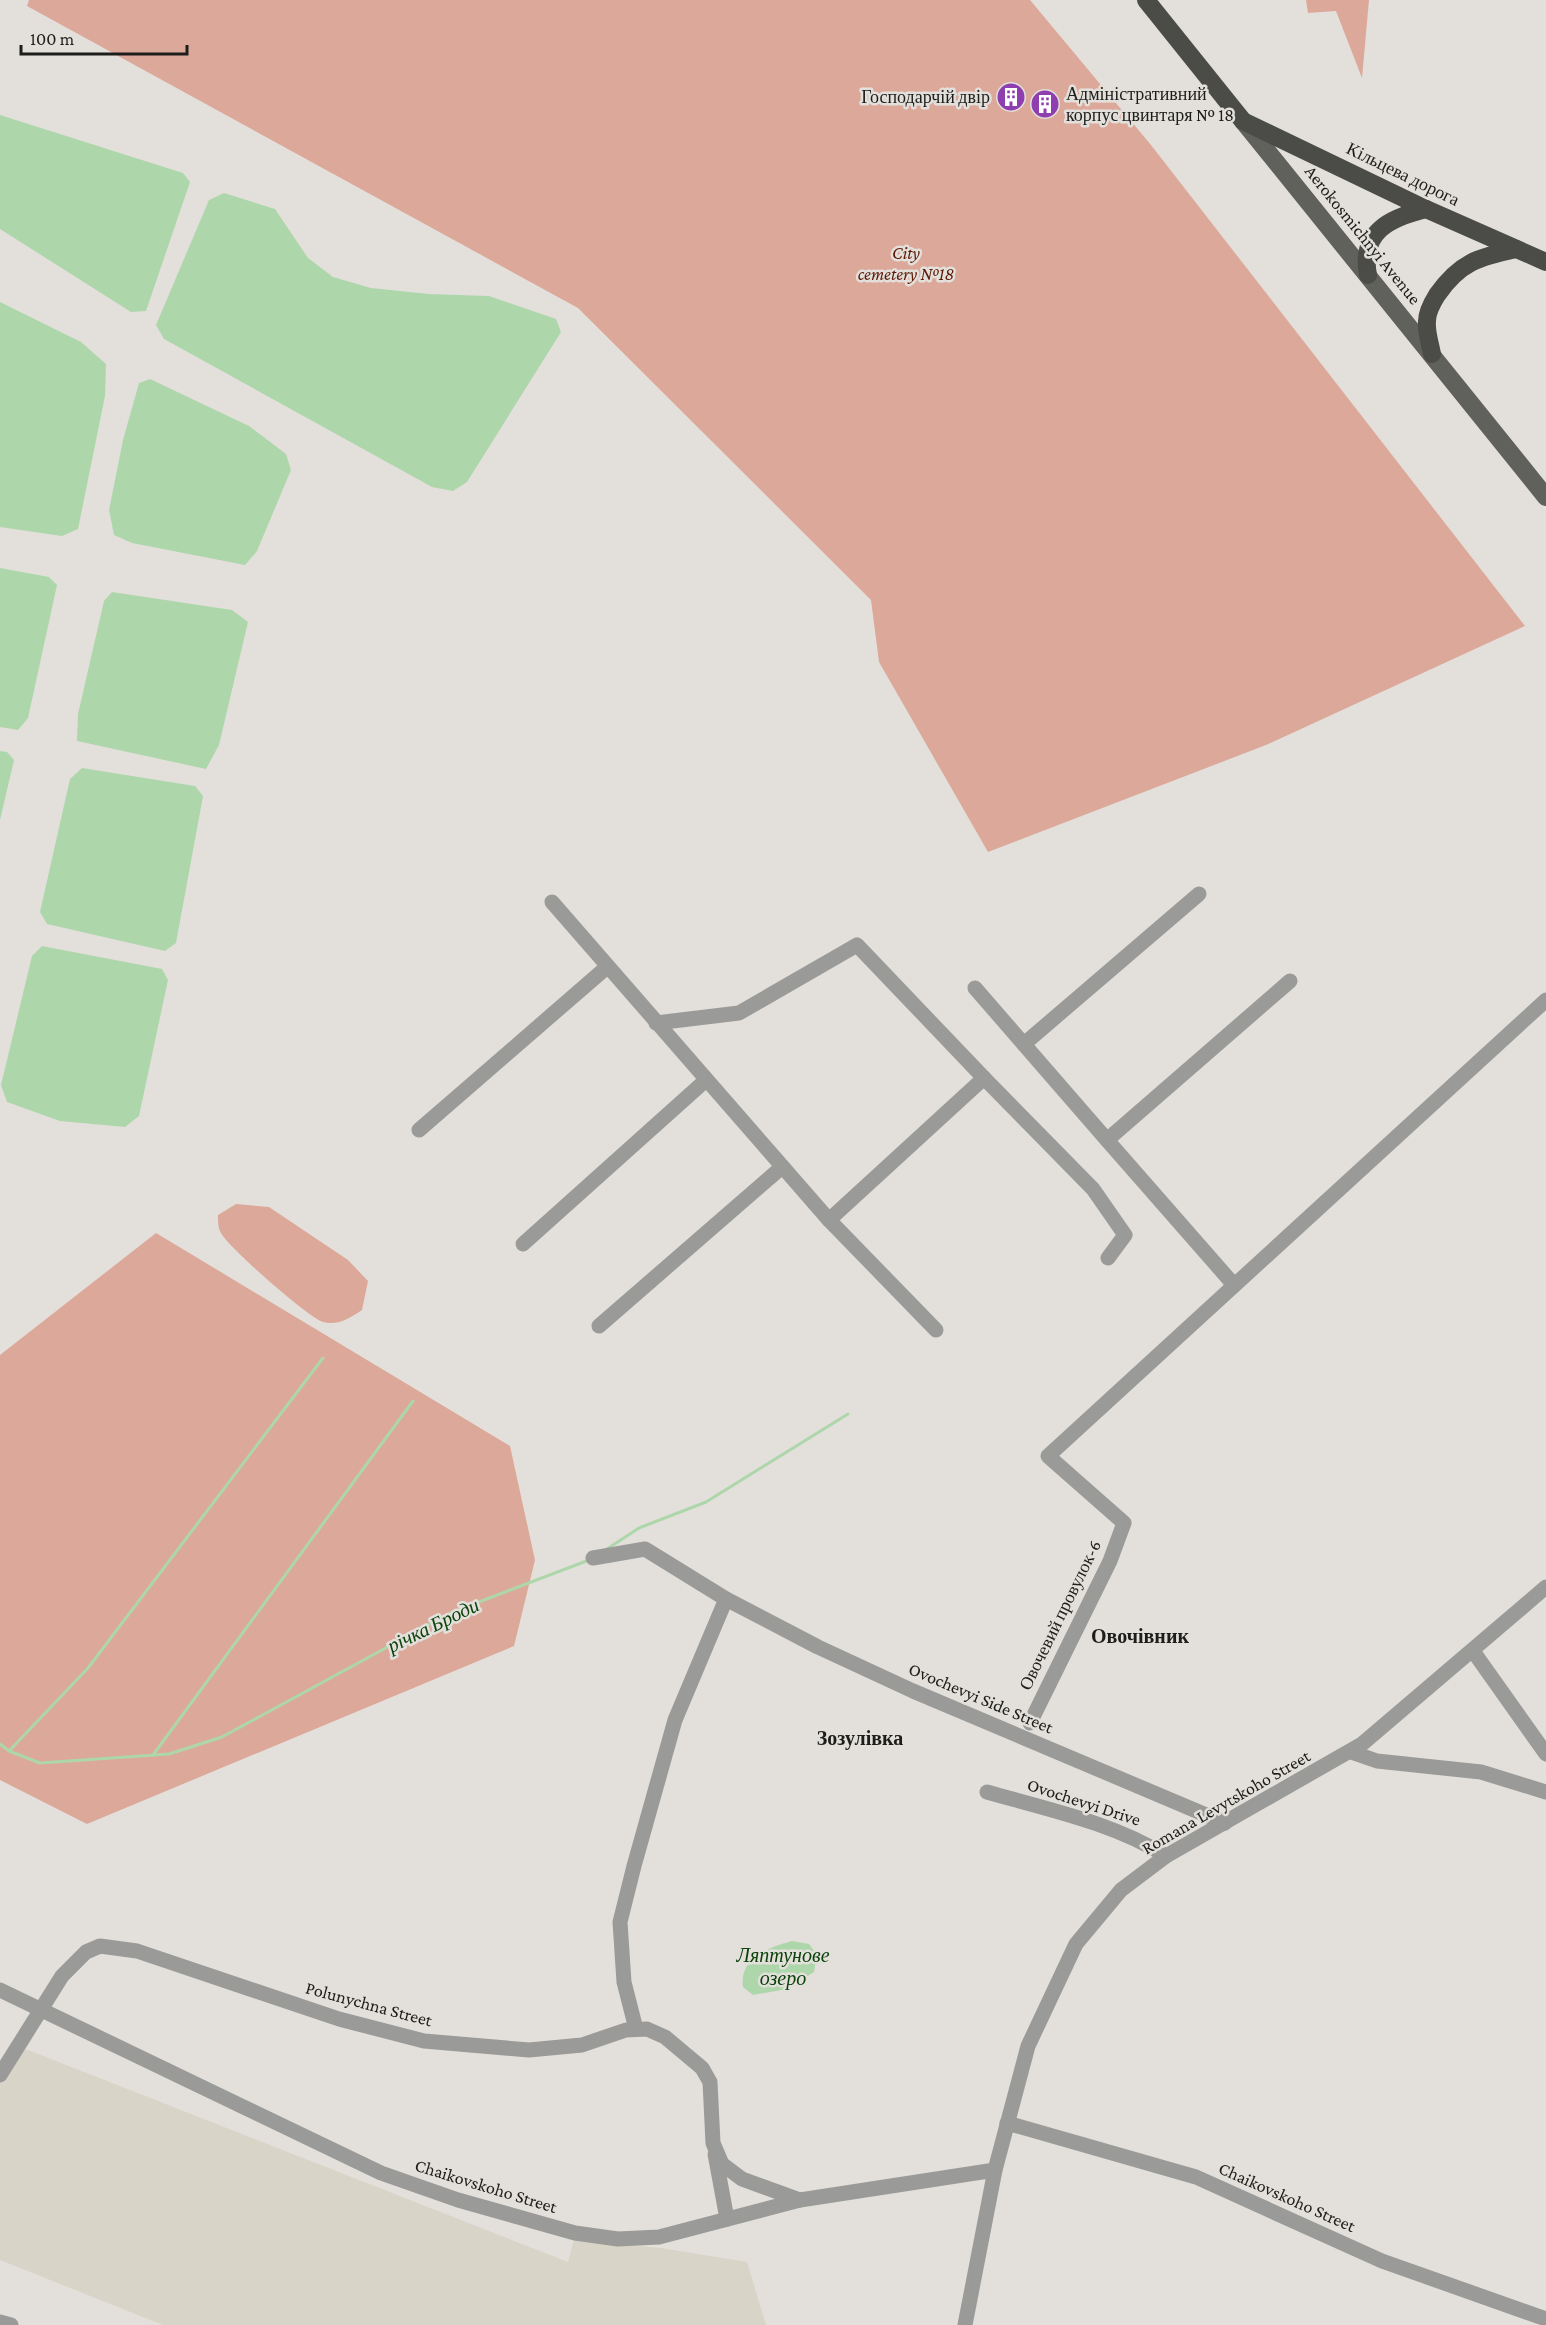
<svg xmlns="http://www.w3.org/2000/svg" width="1546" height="2325" font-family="'Crimson Pro',serif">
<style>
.built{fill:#d9d4c8}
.green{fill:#dca89a}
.water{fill:#aed6ab}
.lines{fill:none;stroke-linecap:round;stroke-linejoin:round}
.stream{stroke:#aed6ab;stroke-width:3}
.minor{stroke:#9a9a98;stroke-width:15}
.major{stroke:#60615d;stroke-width:18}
.highway{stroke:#4b4c48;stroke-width:18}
.labels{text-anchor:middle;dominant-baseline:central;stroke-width:5;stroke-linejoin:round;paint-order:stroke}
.poi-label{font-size:18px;fill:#1d1d1b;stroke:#e3e0db;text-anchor:start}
.street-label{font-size:18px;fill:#1d1d1b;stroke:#e3e0db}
.park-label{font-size:18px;font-style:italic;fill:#5c1805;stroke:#e3e0db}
.water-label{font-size:20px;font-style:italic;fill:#0a420a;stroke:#e3e0db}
.neighbourhood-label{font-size:20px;font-weight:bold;fill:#1d1d1b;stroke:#e3e0db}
</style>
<rect width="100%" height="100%" fill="#e3e0db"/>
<path class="built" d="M18,2046L568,2262L574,2240L661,2248L747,2262L766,2325H163L0,2260V2082Z"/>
<g class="green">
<path d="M29,0H1030L1151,145L1525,626L1266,745L988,852L879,662L871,600L578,308L27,6Z"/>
<path d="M1306,0H1369L1362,78L1336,11L1308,13Z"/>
<path d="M236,1204L269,1207L348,1260L368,1281L362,1310C350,1318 338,1326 323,1322C309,1318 229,1248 221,1233C218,1228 218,1221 218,1215Z"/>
<path d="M156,1233L510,1446L535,1560L514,1646L87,1824L0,1780V1355Z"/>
</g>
<g class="water">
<path d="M0,115L183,173L190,182L146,311L131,312L0,229Z"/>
<path d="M224,193L275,209L308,258L333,277L371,288L429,294L489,296L556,319L561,332L467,482L453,491L432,487L164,339L156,325L209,200Z"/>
<path d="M0,302L81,342L106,364L105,396L78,529L62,536L0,527Z"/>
<path d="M150,379L249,426L286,454L291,470L257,551L245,565L132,543L114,535L109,510L123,440L139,383Z"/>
<path d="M0,568L49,577L57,585L28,718L18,730L0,727Z"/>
<path d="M112,592L232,610L248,622L219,745L206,769L77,741L78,714L104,601Z"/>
<path d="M0,751L7,752L14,760L0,820Z"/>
<path d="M82,768L195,786L203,796L176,943L165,951L47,924L40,912L70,779Z"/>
<path d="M42,946L162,969L168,980L139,1116L125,1127L60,1121L7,1102L1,1085L32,956Z"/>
<path d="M792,1941L809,1944L817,1955L814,1972L787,1989L753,1995L743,1987C739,1958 767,1948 792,1941Z"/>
</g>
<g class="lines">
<g class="stream">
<path d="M607,1549L639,1528L706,1502L848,1414"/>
<path d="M0,1744L9,1751L40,1763L169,1754L222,1737L450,1613L589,1560"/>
<path d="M10,1750L88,1668L323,1358"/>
<path d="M153,1755L413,1401"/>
</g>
<g class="minor">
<path d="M552,902L829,1220"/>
<path d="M975,988L1107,1140"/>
<path d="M656,1023L739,1013L857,945L984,1078"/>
<path d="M1024,1044L1199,894"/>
<path d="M419,1130L607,967"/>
<path d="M523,1244L706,1080"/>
<path d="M1234,1285L1107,1140L1290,981"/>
<path d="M599,1326L782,1167"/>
<path d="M936,1330L829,1220L984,1078L1093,1189L1125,1235L1108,1258"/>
<path d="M593,1558L645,1549L726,1599L818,1647L913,1691L1225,1823"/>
<path d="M1473,1651L1546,1754"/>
<path d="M1030,1723L1110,1561L1124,1523L1048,1456L1546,1000"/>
<path d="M1351,1752L1377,1761L1481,1772L1546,1792"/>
<path d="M987,1792C1046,1809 1114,1823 1166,1856"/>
<path d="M0,1990L381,2173L458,2200L575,2233L618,2239L659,2237L800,2200L995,2170"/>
<path d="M636,2029L624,1982L620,1922L634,1866L675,1720L726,1599"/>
<path d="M0,2075L62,1976L86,1952L100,1946L137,1951L339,2019L424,2041L529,2050L582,2045L626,2030L647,2029L665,2037L702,2068L710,2082L713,2143L722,2164L742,2179L800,2200"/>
<path d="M1007,2123L1196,2177L1382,2261L1546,2319"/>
<path d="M715,2154L727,2219"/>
<path d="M0,2322L11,2325"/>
<path d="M965,2325L995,2170L1028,2046L1076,1944L1121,1890L1166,1856L1362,1744L1546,1587"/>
</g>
<path class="major" d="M1243,121L1546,497"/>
<g class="highway">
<path d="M1146,0L1243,121L1426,209L1546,262"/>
<path d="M1368,275C1360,232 1389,218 1426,209"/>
<path d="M1432,354C1430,343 1426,332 1427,321C1427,312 1432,303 1437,295C1460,262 1479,257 1516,249"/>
</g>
</g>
<defs>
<g id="building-disc" transform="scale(1.5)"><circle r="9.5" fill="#8e3eae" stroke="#e3e0db"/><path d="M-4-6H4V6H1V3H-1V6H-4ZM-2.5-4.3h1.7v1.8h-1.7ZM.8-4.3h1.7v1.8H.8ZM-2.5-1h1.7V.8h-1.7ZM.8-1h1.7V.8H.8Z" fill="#fff"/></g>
</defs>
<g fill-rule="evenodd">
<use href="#building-disc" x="1011" y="97"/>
<use href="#building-disc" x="1045" y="104"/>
</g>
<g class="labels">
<g class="poi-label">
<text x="1066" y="94">Адміністративний<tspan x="1066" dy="21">корпус цвинтаря № 18</tspan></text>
<text x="990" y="97" text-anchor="end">Господарчій двір</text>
</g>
<g class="street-label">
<text transform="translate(1403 174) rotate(26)">Кільцева дорога</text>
<text transform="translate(1363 235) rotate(51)">Aerokosmichnyi Avenue</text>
<text transform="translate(1060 1615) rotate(-64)">Овочевий провулок-6</text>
<text transform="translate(981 1698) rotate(23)">Ovochevyi Side Street</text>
<text transform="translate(1084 1802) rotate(18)">Ovochevyi Drive</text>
<text transform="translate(1226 1802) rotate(-30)">Romana Levytskoho Street</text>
<text transform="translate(369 2004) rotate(15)">Polunychna Street</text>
<text transform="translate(486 2186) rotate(17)">Chaikovskoho Street</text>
<text transform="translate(1287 2197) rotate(24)">Chaikovskoho Street</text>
</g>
<g class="park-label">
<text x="906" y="253">City<tspan x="906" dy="21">cemetery №18</tspan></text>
</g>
<g class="water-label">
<text transform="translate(433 1625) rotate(-26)">річка Броди</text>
<text x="783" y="1955">Ляптунове<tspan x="783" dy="23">озеро</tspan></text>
</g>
<g class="neighbourhood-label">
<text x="1140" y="1636">Овочівник</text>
<text x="860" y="1738">Зозулівка</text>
</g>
</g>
<path d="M21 45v9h166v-9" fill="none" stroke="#1d1d1b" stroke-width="3"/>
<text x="30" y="45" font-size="18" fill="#1d1d1b" stroke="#e3e0db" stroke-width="4.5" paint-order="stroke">100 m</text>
</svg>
